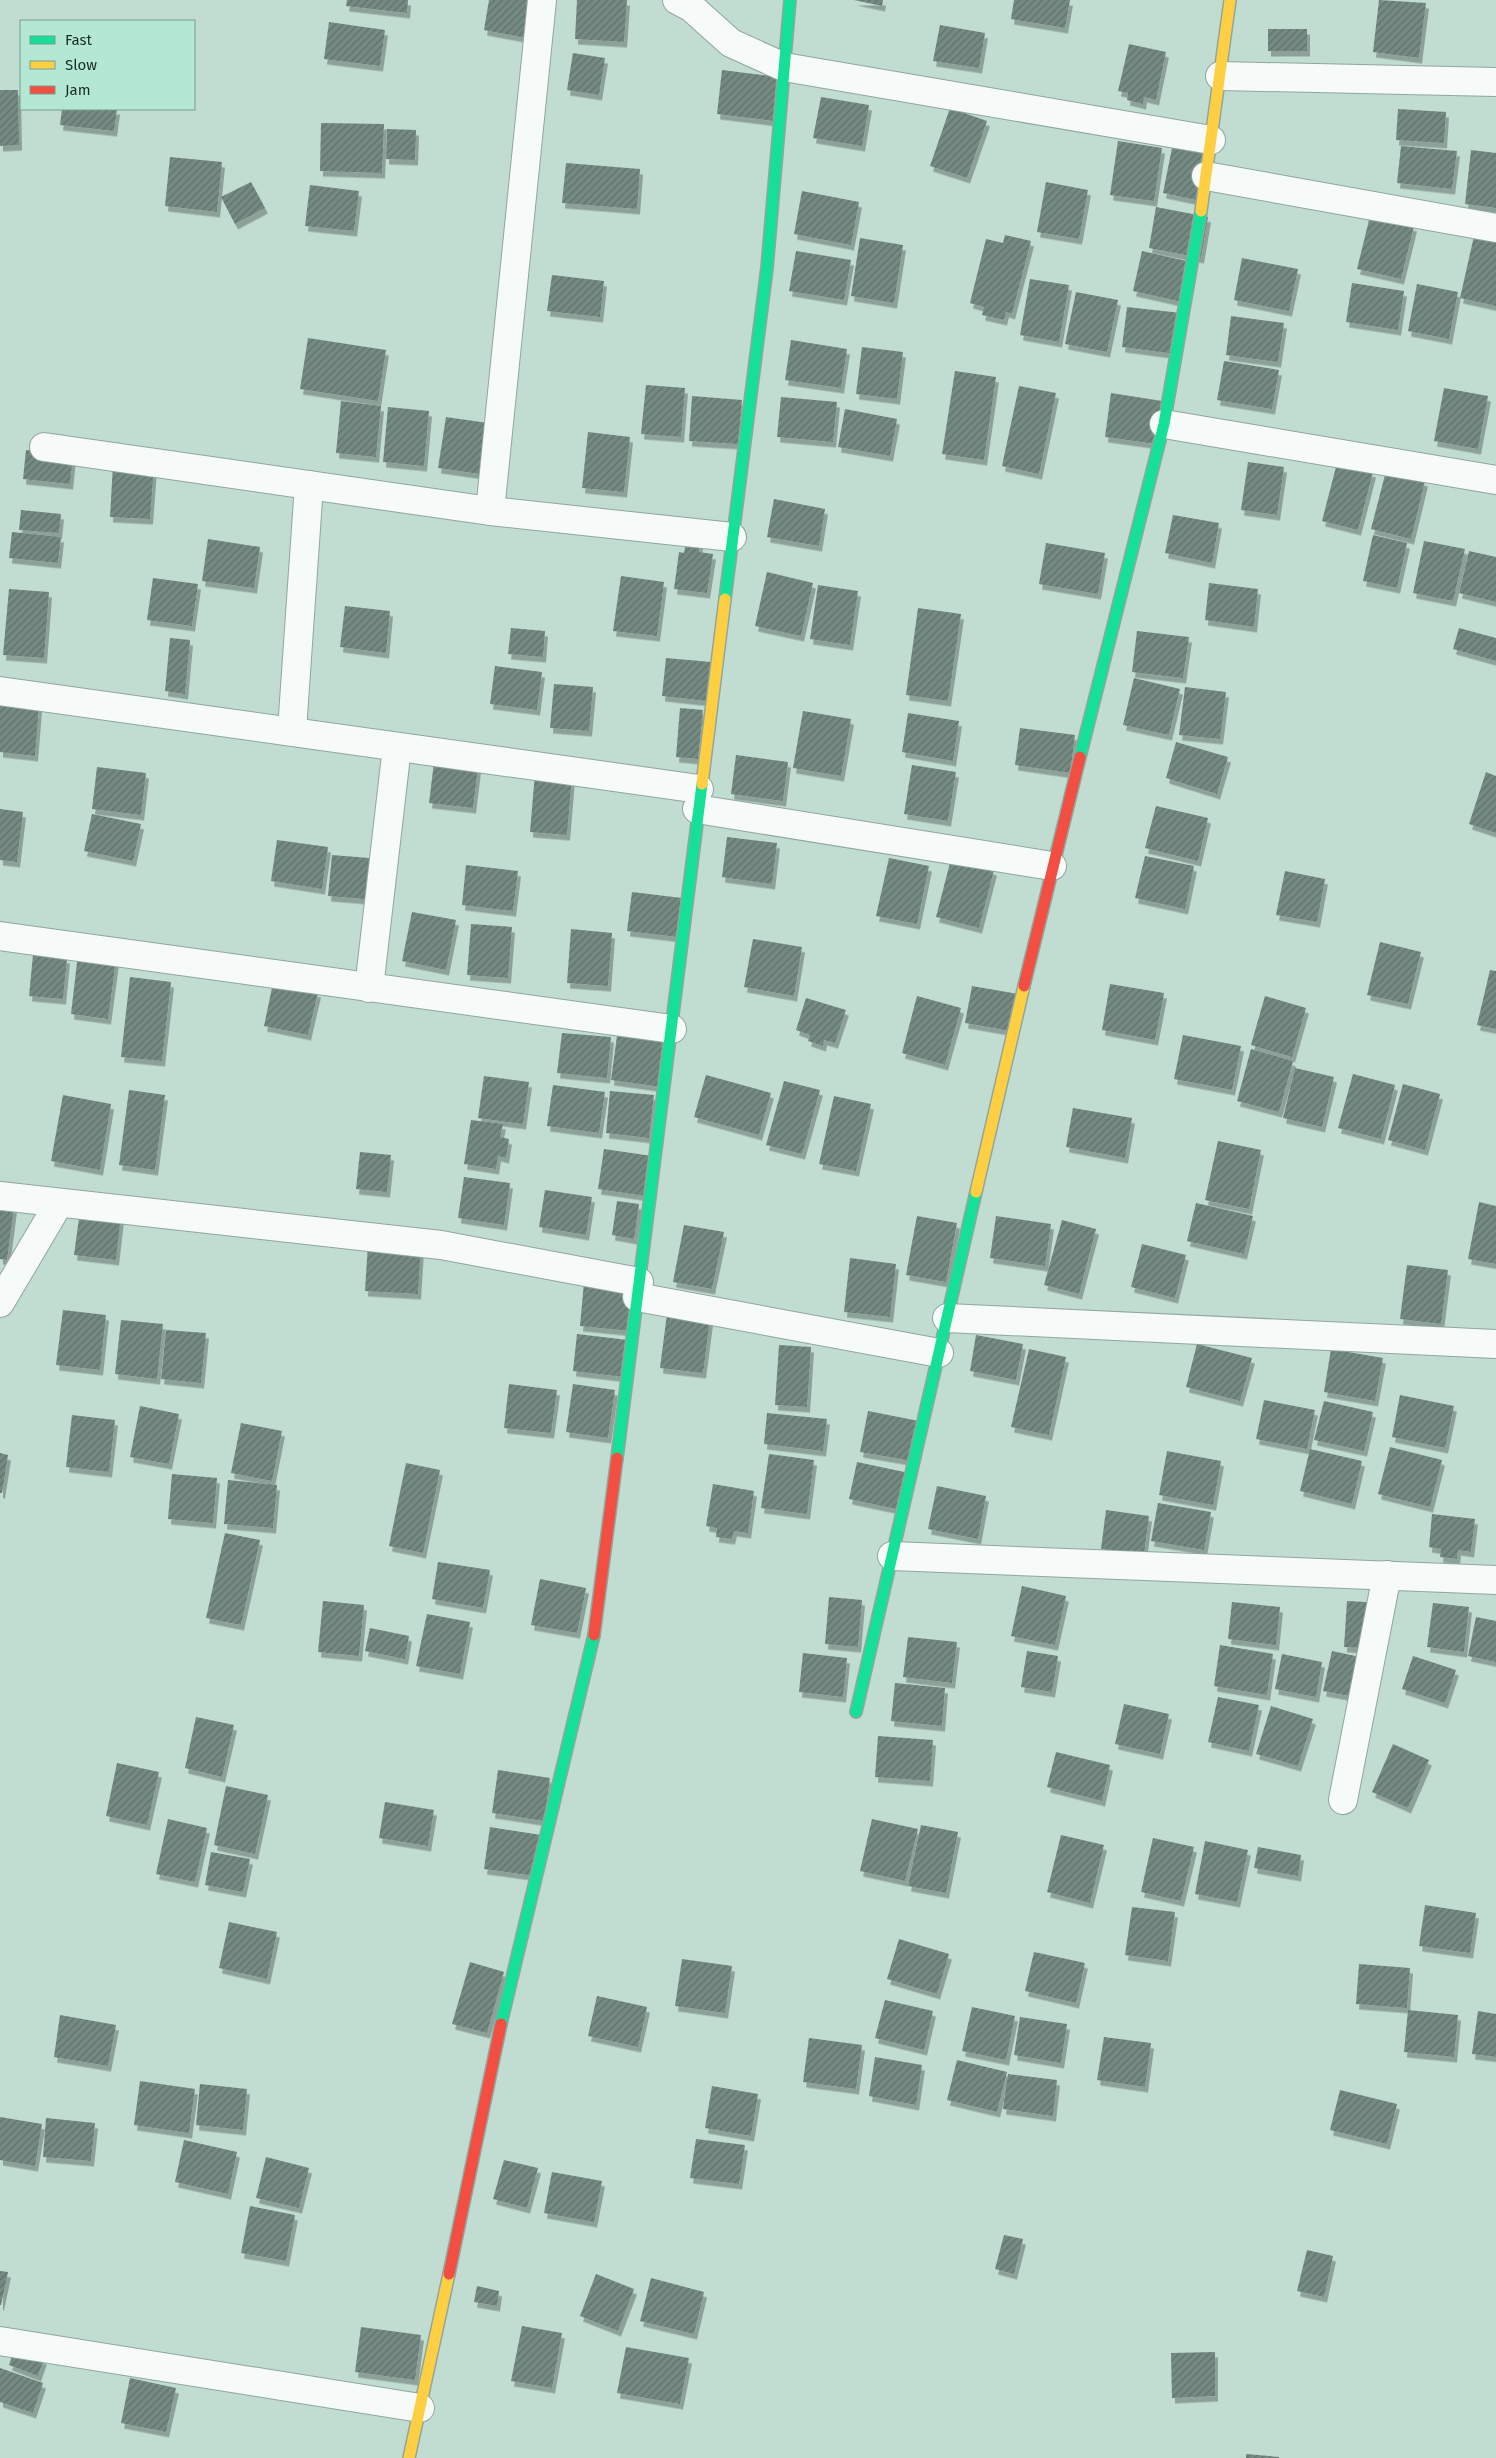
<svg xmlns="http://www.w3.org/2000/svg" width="1496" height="2458" font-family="'Fira Sans',sans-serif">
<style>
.building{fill:url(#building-hatch);filter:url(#shadow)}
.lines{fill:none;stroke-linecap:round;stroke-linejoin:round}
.street-casing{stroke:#91a69e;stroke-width:30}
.fast-casing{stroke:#91a69e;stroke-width:14}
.slow-casing{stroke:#91a69e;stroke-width:14}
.jam-casing{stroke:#91a69e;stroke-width:14}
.street{stroke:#f6faf8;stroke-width:28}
.fast{stroke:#16e098;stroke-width:11}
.slow{stroke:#ffcf43;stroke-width:11}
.jam{stroke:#f24e42;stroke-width:11}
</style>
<defs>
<pattern id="building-hatch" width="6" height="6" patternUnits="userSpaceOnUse" patternTransform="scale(1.25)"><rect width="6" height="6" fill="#758a82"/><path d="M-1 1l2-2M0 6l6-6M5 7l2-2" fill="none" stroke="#5f716a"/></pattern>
<filter id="shadow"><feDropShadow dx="3" dy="5.5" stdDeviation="0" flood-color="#0004"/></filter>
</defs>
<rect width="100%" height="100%" fill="#c1dcd1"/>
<g class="building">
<path d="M347,0H408L407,13L346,6Z"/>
<path d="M489,0H544L537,40L484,30Z"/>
<path d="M577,0H627L624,42L575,39Z"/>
<path d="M854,0H883L882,6Z"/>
<path d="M1014,0H1070L1065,28L1011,19Z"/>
<path d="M1379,0L1426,3L1419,58L1373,52Z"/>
<path d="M329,22L385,30L380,66L324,59Z"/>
<path d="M940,25L985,33L979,68L933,61Z"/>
<rect x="1268" y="29" width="39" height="22"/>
<path d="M1129,44L1166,52L1156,100L1144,97L1143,104L1127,100L1128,93L1118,91Z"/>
<path d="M573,53L605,58L599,95L567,90Z"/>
<path d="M722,70L779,77L774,121L717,114Z"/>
<path d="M0,90H18L19,145L0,146Z"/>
<path d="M821,97L869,105L862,146L813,138Z"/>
<path d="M950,108L987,121L967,178L930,166Z"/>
<path d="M62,109H117L114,131L60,125Z"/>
<path d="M1398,109L1446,112L1444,143L1396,140Z"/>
<path d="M321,123L384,124L382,173L320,171Z"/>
<path d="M387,129L416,130L415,160L386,159Z"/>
<path d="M1118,141L1162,148L1154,201L1110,195Z"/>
<path d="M1173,143L1211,151L1201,201L1163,193Z"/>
<path d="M1401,146L1457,151L1452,189L1397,183Z"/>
<path d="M1471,150L1496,153V208L1465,204Z"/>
<path d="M170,157L222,162L217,212L165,206Z"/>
<path d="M566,163L640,169L637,209L562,203Z"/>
<path d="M251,182L265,208L235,224L221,197Z"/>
<path d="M1046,182L1088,190L1079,239L1037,232Z"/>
<path d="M310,185L359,191L354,231L305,226Z"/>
<path d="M802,191L859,202L851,245L794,234Z"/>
<path d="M1156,207L1208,217L1201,258L1149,248Z"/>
<path d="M1370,216L1414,226L1401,279L1357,269Z"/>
<path d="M1005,235L1031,241L1012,314L1006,312L1004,320L982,315L984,307L970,303L986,239L1003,243Z"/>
<path d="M1474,236L1496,241V306L1460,298Z"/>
<path d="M860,238L903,245L894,303L851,296Z"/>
<path d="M796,251L851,260L844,300L789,291Z"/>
<path d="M1142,251L1191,262L1182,302L1133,291Z"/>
<path d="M1242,258L1298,269L1289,311L1234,300Z"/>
<path d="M552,275L604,281L600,317L547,311Z"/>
<path d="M1030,279L1069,285L1059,342L1020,335Z"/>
<path d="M1352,283L1404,291L1398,330L1346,322Z"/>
<path d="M1417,284L1458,292L1449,339L1408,331Z"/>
<path d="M1076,292L1118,300L1107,352L1065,344Z"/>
<path d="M1127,307L1181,313L1176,354L1122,347Z"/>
<path d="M1231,316L1284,323L1278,362L1226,355Z"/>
<path d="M308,338L386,350L378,401L300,389Z"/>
<path d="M791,340L847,349L841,388L785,380Z"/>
<path d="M862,347L903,352L897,399L856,394Z"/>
<path d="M1224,361L1279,370L1272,409L1217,400Z"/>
<path d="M955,371L996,377L984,460L942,454Z"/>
<path d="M646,385L685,388L681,437L641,434Z"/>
<path d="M1019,386L1056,393L1039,474L1002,466Z"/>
<path d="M1444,388L1488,396L1478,449L1434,441Z"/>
<path d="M1111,393L1162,401L1156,444L1105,437Z"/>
<path d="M692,396L742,400L738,444L689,441Z"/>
<path d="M781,397L837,402L833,442L777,437Z"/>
<path d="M341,401L381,406L376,457L336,453Z"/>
<path d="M388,407L429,411L424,466L383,462Z"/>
<path d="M845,409L897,419L890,456L838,447Z"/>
<path d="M446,417L488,423L480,474L438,468Z"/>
<path d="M588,432L630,437L624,492L582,488Z"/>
<path d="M26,450L73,455L70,484L23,479Z"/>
<path d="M1248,462L1284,467L1277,515L1241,510Z"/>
<path d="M1337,463L1373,472L1358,530L1322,521Z"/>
<path d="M113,464L154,466L150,519L110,517Z"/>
<path d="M1386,471L1425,481L1411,539L1371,529Z"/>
<path d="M774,499L825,509L819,546L767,537Z"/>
<path d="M21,510L61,514L59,533L19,530Z"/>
<path d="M1173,515L1219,523L1212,563L1165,553Z"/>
<path d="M12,532L61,537L58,563L9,558Z"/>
<path d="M1373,535L1407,543L1397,588L1363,581Z"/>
<path d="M208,539L260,547L254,588L202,581Z"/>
<path d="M1424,541L1465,549L1453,601L1413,593Z"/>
<path d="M686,542L700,543L699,552L713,554L707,593L674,589L679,552L684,553Z"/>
<path d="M1046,543L1105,553L1098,594L1039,584Z"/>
<path d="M1469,551L1496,557V602L1459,593Z"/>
<path d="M767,572L813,583L801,636L755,626Z"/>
<path d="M621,576L664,582L657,636L613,631Z"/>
<path d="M153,578L198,584L192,626L147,620Z"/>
<path d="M1209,583L1258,589L1254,627L1205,620Z"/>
<path d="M818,585L858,591L850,645L810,639Z"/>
<path d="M9,589L49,592L44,658L3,655Z"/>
<path d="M345,606L390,611L386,653L340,647Z"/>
<path d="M918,608L961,614L948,701L906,695Z"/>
<path d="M511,628L545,631L543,657L508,654Z"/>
<path d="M1459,628L1496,638V661L1453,649Z"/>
<path d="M1137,631L1189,637L1183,678L1132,672Z"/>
<path d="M170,638L190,640L185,694L165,691Z"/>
<path d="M666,658L711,662L707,701L662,696Z"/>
<path d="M495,666L542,672L537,710L490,704Z"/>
<path d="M1134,678L1180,689L1169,735L1123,725Z"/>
<path d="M554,684L593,687L589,731L550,728Z"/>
<path d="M1185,687L1226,692L1220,739L1179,735Z"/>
<path d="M0,702L39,706L35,756L0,752Z"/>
<path d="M680,708L703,710L698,759L676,757Z"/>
<path d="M803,711L851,719L841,776L793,768Z"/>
<path d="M908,713L959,721L953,761L902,752Z"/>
<path d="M1020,728L1075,735L1070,773L1015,765Z"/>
<path d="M1176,742L1228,757L1217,794L1166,778Z"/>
<path d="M435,754L479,759L473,808L429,803Z"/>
<path d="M736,755L788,762L783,801L731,794Z"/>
<path d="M912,765L956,772L948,821L904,814Z"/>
<path d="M97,767L146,773L141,815L92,809Z"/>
<path d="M1486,772L1496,776V833L1469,824Z"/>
<path d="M535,773L572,776L567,835L530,832Z"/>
<path d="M1156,806L1208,818L1198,861L1145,848Z"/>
<path d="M0,809L23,812L17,862L0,860Z"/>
<path d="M92,814L141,824L133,861L84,851Z"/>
<path d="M727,837L777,843L772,884L722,877Z"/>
<path d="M277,840L328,847L322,889L271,881Z"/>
<path d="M332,855L381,859L377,900L328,896Z"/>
<path d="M1145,856L1194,866L1185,909L1135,898Z"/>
<path d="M889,858L929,866L917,924L876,916Z"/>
<path d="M951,859L994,870L979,928L936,917Z"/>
<path d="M466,865L518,871L513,911L462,905Z"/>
<path d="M1285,871L1325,879L1317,922L1276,915Z"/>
<path d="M632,892L682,898L678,937L627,931Z"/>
<path d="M412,912L456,920L446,970L402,961Z"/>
<path d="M471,924L512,927L508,978L467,975Z"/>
<path d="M571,929L612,933L608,986L567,983Z"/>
<path d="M753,939L802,947L794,996L744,987Z"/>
<path d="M1380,942L1421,952L1408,1004L1367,995Z"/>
<path d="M78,954L116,960L108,1019L71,1014Z"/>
<path d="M33,955L67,958L63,999L29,996Z"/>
<path d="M1490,970L1496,971V1029L1477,1025Z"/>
<path d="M130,977L171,982L162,1061L121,1057Z"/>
<path d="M273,983L318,992L308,1035L264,1026Z"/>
<path d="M1110,984L1164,993L1155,1040L1102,1030Z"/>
<path d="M972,986L1018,994L1011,1031L965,1023Z"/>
<path d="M917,996L961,1008L945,1065L902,1053Z"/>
<path d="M1265,996L1306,1008L1292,1057L1251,1045Z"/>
<path d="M806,998L846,1010L835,1043L824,1040L823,1046L808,1041L810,1035L796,1030Z"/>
<path d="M562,1033L611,1037L607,1078L557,1073Z"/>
<path d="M1183,1035L1241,1046L1232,1090L1174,1079Z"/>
<path d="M617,1036L667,1043L661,1087L611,1080Z"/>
<path d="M1251,1049L1293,1061L1279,1112L1237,1101Z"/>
<path d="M1295,1068L1334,1077L1322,1127L1283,1118Z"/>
<path d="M1353,1074L1395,1085L1381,1139L1338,1128Z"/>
<path d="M706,1075L771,1093L759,1135L694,1117Z"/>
<path d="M484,1076L529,1082L523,1124L478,1118Z"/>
<path d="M784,1081L820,1090L802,1154L766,1145Z"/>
<path d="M1403,1084L1440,1094L1425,1150L1388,1140Z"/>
<path d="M553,1085L605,1092L599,1133L547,1126Z"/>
<path d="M129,1090L165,1095L155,1170L119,1165Z"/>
<path d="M610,1091L654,1095L649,1138L606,1133Z"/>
<path d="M63,1095L111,1104L100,1170L51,1161Z"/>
<path d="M834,1096L871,1104L856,1171L819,1164Z"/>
<path d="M1073,1108L1132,1118L1125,1158L1066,1147Z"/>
<path d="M471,1120L503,1124L500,1137L509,1139L506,1158L498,1156L496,1169L464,1164Z"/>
<path d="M1218,1141L1261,1150L1249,1209L1205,1200Z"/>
<path d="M604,1149L652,1156L646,1196L598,1189Z"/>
<path d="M360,1152L391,1155L387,1192L356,1189Z"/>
<path d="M464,1177L510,1183L504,1225L458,1218Z"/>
<path d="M545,1190L592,1197L586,1235L539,1227Z"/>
<path d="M617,1201L639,1204L634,1239L612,1235Z"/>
<path d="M1479,1202L1496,1206V1264L1468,1259Z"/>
<path d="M1196,1203L1253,1216L1244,1254L1187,1241Z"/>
<path d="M0,1206L14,1207L7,1260L0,1259Z"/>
<path d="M80,1211L121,1216L116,1260L74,1255Z"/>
<path d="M917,1216L957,1223L946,1282L906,1275Z"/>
<path d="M996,1216L1051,1224L1045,1266L990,1258Z"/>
<path d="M1062,1220L1096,1229L1079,1294L1044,1285Z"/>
<path d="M684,1225L724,1232L712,1289L673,1282Z"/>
<path d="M368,1244L421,1247L418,1294L365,1291Z"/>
<path d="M1142,1244L1186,1255L1175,1298L1131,1287Z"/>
<path d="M850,1258L896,1264L890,1317L844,1312Z"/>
<path d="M1407,1265L1448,1270L1441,1324L1400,1319Z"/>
<path d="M584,1282L636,1287L631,1331L580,1326Z"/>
<path d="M63,1310L106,1315L100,1370L56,1365Z"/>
<path d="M667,1314L710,1320L703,1373L660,1368Z"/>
<path d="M121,1320L163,1324L157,1379L115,1374Z"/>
<path d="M166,1330L206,1333L201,1383L161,1379Z"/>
<path d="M577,1334L628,1340L624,1377L573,1371Z"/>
<path d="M976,1335L1023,1344L1016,1380L970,1371Z"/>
<path d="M1197,1344L1252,1358L1240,1401L1186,1387Z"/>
<path d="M779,1345L811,1347L807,1407L775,1405Z"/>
<path d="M1029,1349L1066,1357L1049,1435L1011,1427Z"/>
<path d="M1331,1349L1383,1358L1375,1401L1324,1392Z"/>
<path d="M509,1384L557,1390L551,1433L504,1428Z"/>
<path d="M573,1384L615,1390L608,1438L566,1432Z"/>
<path d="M1400,1395L1454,1406L1445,1448L1392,1437Z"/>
<path d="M1264,1400L1315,1410L1307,1449L1256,1439Z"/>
<path d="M1324,1401L1373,1412L1364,1451L1314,1440Z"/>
<path d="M140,1406L179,1414L169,1464L130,1457Z"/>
<path d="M868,1411L919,1421L912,1461L860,1452Z"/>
<path d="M767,1413L827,1419L823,1451L764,1444Z"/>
<path d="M72,1415L115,1420L109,1472L66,1467Z"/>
<path d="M241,1423L282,1431L272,1481L231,1473Z"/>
<path d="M1390,1447L1442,1460L1430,1507L1378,1494Z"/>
<path d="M1310,1449L1362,1461L1352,1504L1300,1491Z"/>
<path d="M1167,1451L1221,1461L1213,1505L1159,1495Z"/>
<path d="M0,1453L8,1455L2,1493H0Z"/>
<path d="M769,1454L814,1460L807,1514L761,1508Z"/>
<path d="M857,1462L909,1473L901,1510L849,1499Z"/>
<path d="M406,1463L440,1470L423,1553L389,1546Z"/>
<path d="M172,1474L217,1478L213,1523L168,1519Z"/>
<path d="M228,1480L277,1485L273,1528L224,1524Z"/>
<path d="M713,1484L754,1491L748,1533L734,1531L732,1539L716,1537L717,1528L706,1526Z"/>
<path d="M937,1486L986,1496L978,1539L928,1529Z"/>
<path d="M1158,1503L1211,1512L1204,1550L1151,1541Z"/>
<path d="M1106,1510L1149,1516L1144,1554L1101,1549Z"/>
<path d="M1432,1514L1475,1519L1471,1552L1458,1550L1457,1559L1440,1557L1441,1549L1429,1547Z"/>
<path d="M225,1533L260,1540L241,1625L206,1618Z"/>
<path d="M438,1562L490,1570L483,1608L432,1599Z"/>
<path d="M540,1579L586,1588L577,1633L531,1625Z"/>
<path d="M1022,1586L1066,1596L1055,1645L1011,1636Z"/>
<path d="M829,1597L862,1600L858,1647L825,1644Z"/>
<path d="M323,1601L364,1605L359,1656L318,1652Z"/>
<path d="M1347,1601L1384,1603L1382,1649L1344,1647Z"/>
<path d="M1232,1602L1280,1607L1276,1645L1228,1639Z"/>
<path d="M1433,1603L1469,1607L1464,1652L1427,1647Z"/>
<path d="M427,1614L470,1622L460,1674L416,1666Z"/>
<path d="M1476,1617L1496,1621V1662L1468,1656Z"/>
<path d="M370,1628L409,1636L405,1659L365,1651Z"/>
<path d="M908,1637L957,1642L952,1683L903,1677Z"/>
<path d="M1220,1645L1273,1654L1267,1695L1214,1686Z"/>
<path d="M1027,1651L1058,1656L1052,1692L1021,1687Z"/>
<path d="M1332,1651L1379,1661L1371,1700L1323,1691Z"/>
<path d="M803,1653L847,1658L843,1697L799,1692Z"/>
<path d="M1282,1654L1322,1662L1316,1697L1275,1689Z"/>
<path d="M1413,1656L1456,1670L1445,1703L1402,1689Z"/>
<path d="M895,1683L945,1688L942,1726L891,1721Z"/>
<path d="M1218,1697L1259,1705L1249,1751L1208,1742Z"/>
<path d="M1124,1704L1169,1714L1160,1754L1115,1744Z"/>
<path d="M1271,1706L1313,1719L1298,1766L1256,1754Z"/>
<path d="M196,1717L234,1725L222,1777L185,1768Z"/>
<path d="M878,1736L933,1740L930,1781L875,1777Z"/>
<path d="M1393,1744L1429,1760L1408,1808L1372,1792Z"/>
<path d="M1056,1752L1110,1765L1102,1801L1047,1787Z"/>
<path d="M117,1763L159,1772L147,1825L106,1816Z"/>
<path d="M498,1770L550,1778L544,1821L492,1813Z"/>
<path d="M226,1786L268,1795L255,1854L214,1845Z"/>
<path d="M385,1802L434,1810L428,1846L379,1838Z"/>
<path d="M168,1819L207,1828L195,1882L156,1874Z"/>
<path d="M872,1819L918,1829L905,1881L860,1871Z"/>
<path d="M921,1825L958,1832L946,1893L908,1886Z"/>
<path d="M490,1827L541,1835L535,1876L484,1869Z"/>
<path d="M1061,1835L1104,1845L1090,1903L1047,1892Z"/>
<path d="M1153,1838L1194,1847L1181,1901L1141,1892Z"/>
<path d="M1205,1841L1248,1850L1237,1902L1195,1894Z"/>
<path d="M1258,1847L1301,1855L1298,1876L1254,1868Z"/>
<path d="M211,1852L250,1859L243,1892L205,1885Z"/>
<path d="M1425,1905L1476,1913L1470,1953L1419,1946Z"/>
<path d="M1132,1907L1175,1912L1168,1961L1125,1955Z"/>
<path d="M229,1922L277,1932L267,1979L219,1968Z"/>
<path d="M899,1939L949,1954L937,1994L887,1979Z"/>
<path d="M1034,1952L1085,1963L1076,2003L1025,1991Z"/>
<path d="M682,1959L732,1966L725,2013L675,2006Z"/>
<path d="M470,1962L504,1972L487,2033L452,2024Z"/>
<path d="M1359,1964L1410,1968L1407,2008L1356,2004Z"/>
<path d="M597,1996L647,2007L638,2047L588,2036Z"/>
<path d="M885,2000L933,2011L924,2050L875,2038Z"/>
<path d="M972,2007L1015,2016L1006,2060L962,2051Z"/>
<path d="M1408,2010L1458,2015L1454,2057L1404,2052Z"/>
<path d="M1478,2011L1496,2014V2057L1472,2054Z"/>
<path d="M60,2015L116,2025L108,2066L54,2057Z"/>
<path d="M1020,2017L1067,2024L1061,2063L1014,2055Z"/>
<path d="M1104,2037L1151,2043L1145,2087L1097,2080Z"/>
<path d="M809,2038L862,2045L856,2089L803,2082Z"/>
<path d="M875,2057L922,2065L916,2105L869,2096Z"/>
<path d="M957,2060L1007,2072L997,2112L947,2100Z"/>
<path d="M1008,2074L1057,2080L1053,2116L1003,2109Z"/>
<path d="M140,2081L195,2089L189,2133L134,2125Z"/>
<path d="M200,2084L247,2089L243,2130L196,2125Z"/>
<path d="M712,2086L758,2094L751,2136L705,2128Z"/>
<path d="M1340,2090L1397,2104L1387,2144L1330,2130Z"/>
<path d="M0,2117L42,2124L35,2166L0,2160Z"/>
<path d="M46,2118L95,2123L91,2161L43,2157Z"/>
<path d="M696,2139L745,2145L739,2184L690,2178Z"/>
<path d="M184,2140L237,2152L228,2194L175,2182Z"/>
<path d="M266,2157L309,2168L299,2208L256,2198Z"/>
<path d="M504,2160L538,2168L527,2208L493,2199Z"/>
<path d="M552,2172L602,2181L594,2222L544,2213Z"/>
<path d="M250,2206L295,2215L286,2261L241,2253Z"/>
<path d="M1004,2235L1023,2239L1014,2274L995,2269Z"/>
<path d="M1307,2250L1333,2256L1324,2297L1297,2291Z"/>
<path d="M0,2271L8,2272L1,2305H0Z"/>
<path d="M596,2274L634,2289L618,2331L580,2316Z"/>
<path d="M651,2278L704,2292L694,2334L640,2321Z"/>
<path d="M477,2286L499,2291L497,2306L474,2302Z"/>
<path d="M522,2326L562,2333L552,2388L511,2381Z"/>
<path d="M361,2327L421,2335L415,2380L355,2372Z"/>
<path d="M626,2347L689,2358L680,2404L617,2393Z"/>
<path d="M15,2348L44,2359L38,2376L9,2365Z"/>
<path d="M1215,2352V2396L1172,2398L1171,2353Z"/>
<path d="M0,2368L43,2383L33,2413L0,2402Z"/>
<path d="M130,2378L176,2388L166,2432L121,2423Z"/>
<path d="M1246,2454L1279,2457V2458H1246Z"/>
</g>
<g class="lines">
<g class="street-casing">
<g id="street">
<path d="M677,0L692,8L731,43L784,67L1211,140"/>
<path d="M1220,76L1496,82"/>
<path d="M1206,176L1496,228"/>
<path d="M1164,424L1496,480"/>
<path d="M44,447L490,511L732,537"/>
<path d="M490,511L542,0"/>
<path d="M0,691L699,789"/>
<path d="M292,730L309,485"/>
<path d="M697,809L1052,866"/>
<path d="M0,936L672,1029"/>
<path d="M369,988L397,747"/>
<path d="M0,1196L441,1245L639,1282"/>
<path d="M637,1297L939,1353"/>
<path d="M0,1303L59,1203"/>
<path d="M947,1318L1496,1344"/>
<path d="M892,1556L1496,1580"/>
<path d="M1343,1800L1387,1575"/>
<path d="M0,2341L420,2408"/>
</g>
</g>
<g class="fast-casing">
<g id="fast">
<path d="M725,599L767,268L790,0"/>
<path d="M1080,757L1164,424L1201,211"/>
<path d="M617,1458L702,784"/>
<path d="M856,1712L976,1192"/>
<path d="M501,2024L594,1635"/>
</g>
</g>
<g class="slow-casing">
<g id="slow">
<path d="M1201,211L1230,0"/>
<path d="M702,784L725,599"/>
<path d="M976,1192L1024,986"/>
<path d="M409,2458L449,2274"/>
</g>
</g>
<g class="jam-casing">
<g id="jam">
<path d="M1024,986L1080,757"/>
<path d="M594,1635L617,1458"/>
<path d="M449,2274L501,2024"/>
</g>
</g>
<use href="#street" class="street"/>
<use href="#fast" class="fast"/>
<use href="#slow" class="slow"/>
<use href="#jam" class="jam"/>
</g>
<rect x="20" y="20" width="175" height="90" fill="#b5e8d4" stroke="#769d8e"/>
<rect x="30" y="36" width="25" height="8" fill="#16e098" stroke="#769d8e"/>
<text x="65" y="45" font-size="15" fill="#182c25">Fast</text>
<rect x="30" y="61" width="25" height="8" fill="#ffcf43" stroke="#769d8e"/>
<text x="65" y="70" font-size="15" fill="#182c25">Slow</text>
<rect x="30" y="86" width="25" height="8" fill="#f24e42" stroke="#769d8e"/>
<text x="65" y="95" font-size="15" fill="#182c25">Jam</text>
</svg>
